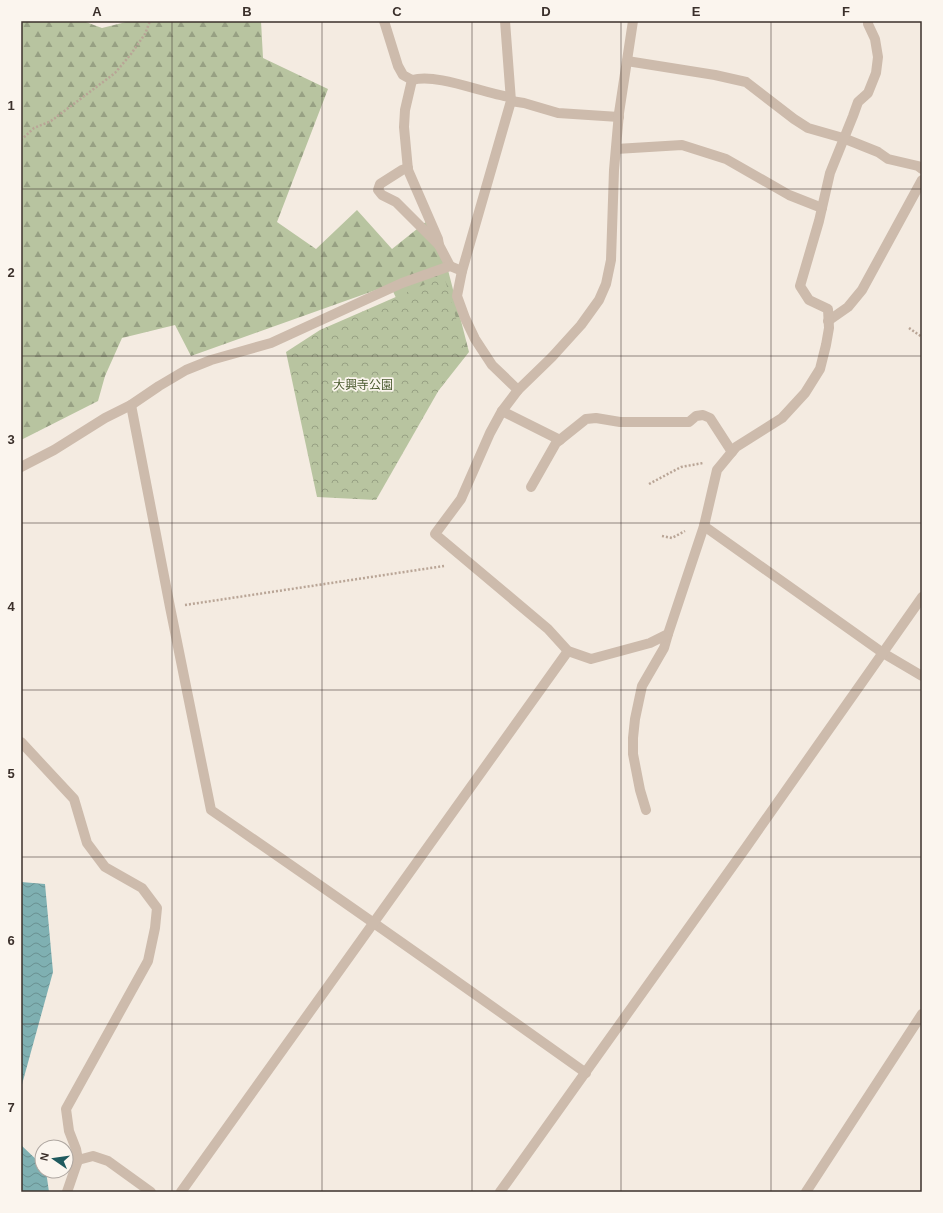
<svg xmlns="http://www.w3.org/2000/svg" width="943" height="1213" font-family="Arial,'Noto Sans JP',sans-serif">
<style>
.forest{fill:url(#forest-firs)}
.park{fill:url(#park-crowns)}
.water{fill:url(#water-waves)}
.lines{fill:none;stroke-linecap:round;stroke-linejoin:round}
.path{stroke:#b9a596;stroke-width:2.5;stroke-dasharray:2 2;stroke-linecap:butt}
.service{stroke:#cdbbac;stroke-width:10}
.minor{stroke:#cdbbac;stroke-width:10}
.tertiary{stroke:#cdbbac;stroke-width:10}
.grid{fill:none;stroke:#3b302b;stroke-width:1;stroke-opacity:0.55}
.labels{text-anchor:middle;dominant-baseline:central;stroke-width:3.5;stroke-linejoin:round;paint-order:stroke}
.park-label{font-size:12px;fill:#4a5a2e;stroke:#fbf5ee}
.neatline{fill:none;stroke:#3b302b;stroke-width:1.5}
.grid-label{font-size:13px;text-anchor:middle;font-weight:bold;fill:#3b302b}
</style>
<defs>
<pattern id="forest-firs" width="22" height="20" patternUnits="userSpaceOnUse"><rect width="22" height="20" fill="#b8c4a0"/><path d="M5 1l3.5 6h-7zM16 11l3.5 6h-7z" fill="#97a083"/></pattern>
<pattern id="park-crowns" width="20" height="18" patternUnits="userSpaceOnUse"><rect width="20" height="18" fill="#b8c4a0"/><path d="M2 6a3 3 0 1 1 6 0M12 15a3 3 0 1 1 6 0" fill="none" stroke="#97a083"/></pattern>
<pattern id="water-waves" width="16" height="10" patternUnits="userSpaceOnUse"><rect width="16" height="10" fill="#7fb0b2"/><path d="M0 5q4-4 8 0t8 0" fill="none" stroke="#699091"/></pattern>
</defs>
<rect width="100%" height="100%" fill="#f4ebe1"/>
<path class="forest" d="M21,21H83L102,28L130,21H261L263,58L328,89L277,222L316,249L357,210L392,249L427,221L448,270L469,352L439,390L390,285L191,356L175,325L122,338L105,376L98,401L21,440Z"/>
<path class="park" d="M444,276L464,346L376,500L317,497L286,352L320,330Z"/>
<g class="water">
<path d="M21,882L45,884L53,972L21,1088Z"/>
<path d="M21,1145L42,1165V1171H46L49,1192H21Z"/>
</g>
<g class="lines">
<g class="path">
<path d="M21,140L34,128L51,121L115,73L131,54L145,34L150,21"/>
<path d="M909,328L922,337"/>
<path d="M649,484L681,467L703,463"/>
<path d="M662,536L672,538L685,531"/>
<path d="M185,605L444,566"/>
</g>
<g class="service">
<path d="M627,61L715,75L746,82L794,119L808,128L843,138L878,152L888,159L918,166L922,169"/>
<path d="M412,80L405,110L404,127L408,170L438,239L439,245L450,266"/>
<path d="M511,101L524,103L558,113L619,117"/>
<path d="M616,149L682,145L726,159L789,195L822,208"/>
<path d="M408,168L402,170L380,184L378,190L382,195L396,202L439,245"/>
<path d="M828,321L848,307L862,290L922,180"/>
<path d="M502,411L560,440"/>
<path d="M531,487L556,443L586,419L596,418L620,422H689L696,416L703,415L710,418L732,452"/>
<path d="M646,810L640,790L633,754V738L635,719L642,686L664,648L668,634"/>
</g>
<g class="minor">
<path d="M384,21L398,66L403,75L412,80C438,73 482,93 510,97"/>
<path d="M505,21L511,101L462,271L457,296L465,318L475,339L492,365L518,390"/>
<path d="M633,21L619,113L614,170L611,260L606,284L599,300L581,325L552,357L518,390L502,411L490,433L461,499L435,534L548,629L568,651L591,659L650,643L668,634L704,526L717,470L736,447L782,418L805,393L820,369L826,345L829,328L828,309L809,300L800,286L819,221L830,173L853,116L858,102L868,93L876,73L878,57L875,39L868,24V21"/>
<path d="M131,405L170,607L211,810C336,896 461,984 586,1073"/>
<path d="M21,467L54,450L105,418L131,405L159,386L186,370L211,360L271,343L402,283L450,266L462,271"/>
<path d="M704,526L883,653L922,676"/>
<path d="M21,742L74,799L87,843L105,867L142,888L157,908L155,928L148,961L66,1109L69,1131L76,1149L78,1160L67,1192"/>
<path d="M78,1160L93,1156L108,1161L151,1192"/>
<path d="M181,1192L568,651"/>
<path d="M500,1192L747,846L922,597"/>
</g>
<path class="tertiary" d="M806,1192L922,1014"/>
</g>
<path class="grid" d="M172,21V1192M322,21V1192M472,21V1192M621,21V1192M771,21V1192M21,189H922M21,356H922M21,523H922M21,690H922M21,857H922M21,1024H922"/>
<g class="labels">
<g class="park-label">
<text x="363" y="385">大興寺公園</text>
</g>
</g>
<rect width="943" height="1213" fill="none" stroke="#fbf5ee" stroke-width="44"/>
<g transform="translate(54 1159) rotate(283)"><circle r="19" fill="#fbf5ee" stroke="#aea6a0"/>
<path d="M0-3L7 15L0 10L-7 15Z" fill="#1f5a5e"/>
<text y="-6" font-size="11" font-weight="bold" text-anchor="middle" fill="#3b302b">N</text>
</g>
<rect x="22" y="22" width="899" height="1169" class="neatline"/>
<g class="grid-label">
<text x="97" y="16">A</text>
<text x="247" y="16">B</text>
<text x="397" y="16">C</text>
<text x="546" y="16">D</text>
<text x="696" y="16">E</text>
<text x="846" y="16">F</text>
<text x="11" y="110">1</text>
<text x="11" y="277">2</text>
<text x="11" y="444">3</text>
<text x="11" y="611">4</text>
<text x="11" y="778">5</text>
<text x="11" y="945">6</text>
<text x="11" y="1112">7</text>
</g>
</svg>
